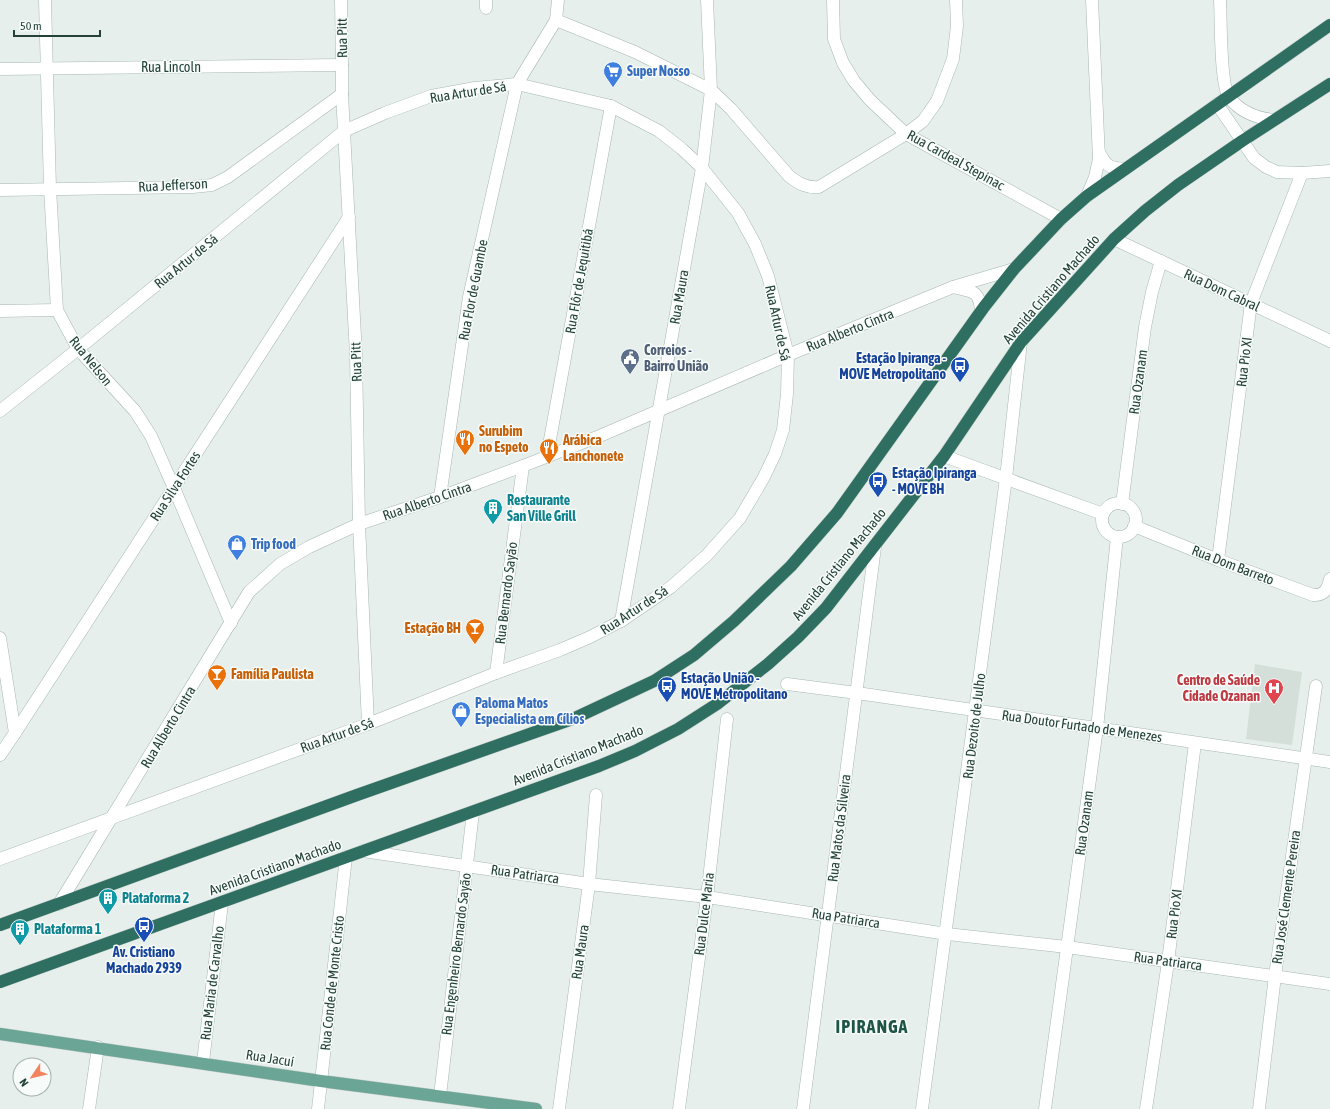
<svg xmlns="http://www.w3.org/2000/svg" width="1330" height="1109" font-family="'Asap Condensed',sans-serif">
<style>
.built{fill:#d4dfda}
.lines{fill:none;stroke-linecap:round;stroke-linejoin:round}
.minor-casing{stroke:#a8b8b2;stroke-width:13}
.major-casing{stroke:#c2cac8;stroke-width:13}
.highway-casing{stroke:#c2cac8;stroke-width:13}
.minor{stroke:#fff;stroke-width:12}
.major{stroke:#6aa596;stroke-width:12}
.highway{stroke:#2f6f62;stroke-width:12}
.labels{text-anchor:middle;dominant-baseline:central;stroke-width:3;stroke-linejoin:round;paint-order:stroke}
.street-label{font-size:14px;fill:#24423a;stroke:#f7fbf9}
.shop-label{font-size:14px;font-weight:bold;fill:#366cbe;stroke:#f7fbf9;text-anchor:start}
.service-label{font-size:14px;font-weight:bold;fill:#4e5e75;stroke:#f7fbf9;text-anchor:start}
.transit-label{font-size:14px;font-weight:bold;fill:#164399;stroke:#f7fbf9;text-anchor:start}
.food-label{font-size:14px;font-weight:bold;fill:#c56008;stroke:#f7fbf9;text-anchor:start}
.culture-label{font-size:14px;font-weight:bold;fill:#0d838f;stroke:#f7fbf9;text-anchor:start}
.health-label{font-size:14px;font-weight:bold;fill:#be3a42;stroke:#f7fbf9;text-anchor:end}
.district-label{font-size:18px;font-weight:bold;letter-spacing:1px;fill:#1f5548;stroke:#f7fbf9}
</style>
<rect width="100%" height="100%" fill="#e6efeb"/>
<path class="built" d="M1255,664L1302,672L1292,745L1246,739Z"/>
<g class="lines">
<g class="minor-casing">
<g id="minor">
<path d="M45,0L50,188L57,310L78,349L135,411L151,436L174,488L231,623"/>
<path d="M341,0L342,65V94L356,355L359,524L368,724"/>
<path d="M486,0V8"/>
<path d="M833,0L834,39L843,63L854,81L870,100L906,134L1061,219"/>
<path d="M1220,0C1221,18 1220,85 1229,97C1240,112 1256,118 1274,120"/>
<path d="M556,20L635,52L711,90L731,109L789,176C799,184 807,188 819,187L906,134L923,121L937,101L953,59L957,26L956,0"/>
<path d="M0,69L342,65"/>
<path d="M1217,104L1254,158L1266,167L1277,172L1302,173L1330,171"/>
<path d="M1099,152C1106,166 1109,168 1125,169"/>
<path d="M0,190L193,187L212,185L228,177L342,94"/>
<path d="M1087,196L1095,177L1099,159L1092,0"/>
<path d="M1114,239L1330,341"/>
<path d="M953,287C971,292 979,289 981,310"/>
<path d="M0,311L57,310"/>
<path d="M0,411L78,349L344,131L385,113L431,96L475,88L517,84L611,106L659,131L682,149L702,168L738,213L755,244L768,276L788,355L787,394L783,430L775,454L764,477L740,518L707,555L671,587L621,621L590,637L560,650L496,673L368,724L0,859"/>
<path d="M547,456L611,106"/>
<path d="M944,456L1103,514"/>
<path d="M440,497L469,297L517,84L556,20L558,0"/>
<circle cx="1119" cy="520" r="17"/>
<path d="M1122,504L1145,327L1152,292L1161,261"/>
<path d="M1134,526L1218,560L1313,595C1325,596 1328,588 1330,579"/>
<path d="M1218,560L1251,303L1302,173"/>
<path d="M621,621L702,168L711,90L707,0"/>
<path d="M0,638L15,733"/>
<path d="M496,673L523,466"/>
<path d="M787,684L857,693L1330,762"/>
<path d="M0,755L15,733L349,217"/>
<path d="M363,851L589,884L707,897L947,934L1067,947L1330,984"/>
<path d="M59,904L249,592L280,564L309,547L359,524L440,497L523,466L602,435L788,355L953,287L1014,269"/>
<path d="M203,1062L222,903"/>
<path d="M440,1096L473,812"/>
<path d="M89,1109L98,1047"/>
<path d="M318,1109L346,857"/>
<path d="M559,1109L589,884L596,795"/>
<path d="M679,1109L707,897L727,719"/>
<path d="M803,1109L875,547"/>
<path d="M922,1109L1006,478L1021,342"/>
<path d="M1045,1109L1097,728L1117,537"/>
<path d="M1146,1109L1168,962L1195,743"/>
<path d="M1259,1109L1275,976L1316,686"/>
</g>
</g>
<g class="major-casing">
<path id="major" d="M0,1034L321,1081L536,1109"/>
</g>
<g class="highway-casing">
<g id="highway">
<path d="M0,925L357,795L575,718L654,681L694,655L734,621L791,566L837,513L984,307L1014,269L1061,219L1087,196L1330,25"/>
<path d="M0,982L599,766L635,751L678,729L717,704L768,664L798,637L826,608L944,456L1021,342L1114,239L1145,211L1178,185L1242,141L1330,84"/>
</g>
</g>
<use href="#minor" class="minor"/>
<use href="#major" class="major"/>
<use href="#highway" class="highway"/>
</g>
<defs>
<g id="supermarket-pin" transform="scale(1)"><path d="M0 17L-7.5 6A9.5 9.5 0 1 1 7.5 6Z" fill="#3f7fe0" stroke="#f7fbf9"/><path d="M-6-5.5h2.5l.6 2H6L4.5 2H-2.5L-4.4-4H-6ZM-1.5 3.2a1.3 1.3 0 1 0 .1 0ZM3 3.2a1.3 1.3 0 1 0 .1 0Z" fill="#fff"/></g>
<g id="civic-pin" transform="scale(1)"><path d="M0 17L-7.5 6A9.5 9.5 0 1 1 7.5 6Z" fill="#5c6f8a" stroke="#f7fbf9"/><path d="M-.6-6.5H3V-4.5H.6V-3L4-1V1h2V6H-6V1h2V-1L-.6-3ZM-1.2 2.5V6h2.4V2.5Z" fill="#fff"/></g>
<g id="bus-pin" transform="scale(1)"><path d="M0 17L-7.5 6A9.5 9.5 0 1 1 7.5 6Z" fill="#1a4fb4" stroke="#f7fbf9"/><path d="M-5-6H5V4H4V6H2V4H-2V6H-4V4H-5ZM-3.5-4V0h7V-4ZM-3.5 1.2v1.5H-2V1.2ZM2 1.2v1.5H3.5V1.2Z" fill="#fff"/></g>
<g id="restaurant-pin" transform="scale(1)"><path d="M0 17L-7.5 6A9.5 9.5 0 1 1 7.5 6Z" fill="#e8710a" stroke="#f7fbf9"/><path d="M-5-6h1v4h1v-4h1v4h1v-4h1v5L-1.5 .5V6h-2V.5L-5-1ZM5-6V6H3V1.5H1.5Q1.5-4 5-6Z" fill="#fff"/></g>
<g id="building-pin" transform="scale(1)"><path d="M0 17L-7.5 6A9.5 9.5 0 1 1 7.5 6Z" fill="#0f9aa8" stroke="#f7fbf9"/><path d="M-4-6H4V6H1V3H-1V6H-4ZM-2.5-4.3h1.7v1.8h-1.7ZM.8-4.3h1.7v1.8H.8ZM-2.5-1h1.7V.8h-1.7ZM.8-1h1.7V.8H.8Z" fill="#fff"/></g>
<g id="shop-pin" transform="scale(1)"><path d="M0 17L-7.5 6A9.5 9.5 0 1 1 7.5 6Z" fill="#3f7fe0" stroke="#f7fbf9"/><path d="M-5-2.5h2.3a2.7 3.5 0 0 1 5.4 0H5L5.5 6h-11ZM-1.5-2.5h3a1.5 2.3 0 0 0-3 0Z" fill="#fff"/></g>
<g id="bar-pin" transform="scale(1)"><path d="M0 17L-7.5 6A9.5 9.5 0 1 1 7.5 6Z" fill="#e8710a" stroke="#f7fbf9"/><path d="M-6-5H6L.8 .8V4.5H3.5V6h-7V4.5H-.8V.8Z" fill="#fff"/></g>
<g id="hospital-pin" transform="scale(1)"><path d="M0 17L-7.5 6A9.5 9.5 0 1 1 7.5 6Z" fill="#e0444e" stroke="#f7fbf9"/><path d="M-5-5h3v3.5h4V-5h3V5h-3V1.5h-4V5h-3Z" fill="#fff"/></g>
</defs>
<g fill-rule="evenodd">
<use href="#supermarket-pin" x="613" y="71"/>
<use href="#civic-pin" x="630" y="358"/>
<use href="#bus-pin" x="960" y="366"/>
<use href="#restaurant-pin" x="465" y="439"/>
<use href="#restaurant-pin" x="549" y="448"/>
<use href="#bus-pin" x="878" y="481"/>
<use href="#building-pin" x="493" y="508"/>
<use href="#shop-pin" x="237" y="544"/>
<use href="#bar-pin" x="475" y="628"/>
<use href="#bar-pin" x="217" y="674"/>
<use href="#bus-pin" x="667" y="686"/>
<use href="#hospital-pin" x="1274" y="688"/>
<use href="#shop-pin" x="461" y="711"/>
<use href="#building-pin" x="108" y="898"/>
<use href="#bus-pin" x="144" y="926"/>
<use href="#building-pin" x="20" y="929"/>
</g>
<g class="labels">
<g class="street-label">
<text transform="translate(342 38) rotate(-91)">Rua Pitt</text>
<text x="171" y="67">Rua Lincoln</text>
<text transform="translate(468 92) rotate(-9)">Rua Artur de Sá</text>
<text transform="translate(956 160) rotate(29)">Rua Cardeal Stepinac</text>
<text transform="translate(173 185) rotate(-3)">Rua Jefferson</text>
<text transform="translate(186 261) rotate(-39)">Rua Artur de Sá</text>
<text transform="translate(579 281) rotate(-80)">Rua Flôr de Jequitibá</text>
<text transform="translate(1051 289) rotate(-49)">Avenida Cristiano Machado</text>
<text transform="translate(473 290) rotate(-79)">Rua Flor de Guambe</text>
<text transform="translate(1222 290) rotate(25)">Rua Dom Cabral</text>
<text transform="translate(679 297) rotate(-80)">Rua Maura</text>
<text transform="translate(778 323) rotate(78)">Rua Artur de Sá</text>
<text transform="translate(850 330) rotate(-22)">Rua Alberto Cintra</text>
<text transform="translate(91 361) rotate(51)">Rua Nelson</text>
<text transform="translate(356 362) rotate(-92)">Rua Pitt</text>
<text transform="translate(1244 362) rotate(-83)">Rua Pio XI</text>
<text transform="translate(1138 382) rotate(-82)">Rua Ozanam</text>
<text transform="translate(175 486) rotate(-57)">Rua Silva Fortes</text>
<text transform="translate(427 501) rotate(-19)">Rua Alberto Cintra</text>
<text transform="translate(839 564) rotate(-51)">Avenida Cristiano Machado</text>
<text transform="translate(1233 565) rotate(21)">Rua Dom Barreto</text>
<text transform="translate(506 593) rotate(-83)">Rua Bernardo Sayão</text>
<text transform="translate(634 610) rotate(-33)">Rua Artur de Sá</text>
<text transform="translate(974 726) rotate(-83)">Rua Dezoito de Julho</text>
<text transform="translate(1082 726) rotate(8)">Rua Doutor Furtado de Menezes</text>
<text transform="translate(168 727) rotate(-59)">Rua Alberto Cintra</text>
<text transform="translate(337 735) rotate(-20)">Rua Artur de Sá</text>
<text transform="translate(578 755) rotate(-22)">Avenida Cristiano Machado</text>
<text transform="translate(1084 823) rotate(-82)">Rua Ozanam</text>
<text transform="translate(839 828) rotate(-83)">Rua Matos da Silveira</text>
<text transform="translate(275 867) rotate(-20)">Avenida Cristiano Machado</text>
<text transform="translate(525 874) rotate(8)">Rua Patriarca</text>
<text transform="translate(1286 897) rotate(-82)">Rua José Clemente Pereira</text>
<text transform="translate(704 914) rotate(-83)">Rua Dulce Maria</text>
<text transform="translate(1174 914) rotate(-83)">Rua Pio XI</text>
<text transform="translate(846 918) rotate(9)">Rua Patriarca</text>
<text transform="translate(580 952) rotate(-82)">Rua Maura</text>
<text transform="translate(456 954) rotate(-83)">Rua Engenheiro Bernardo Sayão</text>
<text transform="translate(1168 961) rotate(8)">Rua Patriarca</text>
<text transform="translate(212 983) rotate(-83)">Rua Maria de Carvalho</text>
<text transform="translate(332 983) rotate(-84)">Rua Conde de Monte Cristo</text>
<text transform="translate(270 1058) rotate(9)">Rua Jacuí</text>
</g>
<g class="shop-label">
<text x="627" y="71">Super Nosso</text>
<text x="251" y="544">Trip food</text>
<text x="475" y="703">Paloma Matos<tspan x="475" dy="16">Especialista em Cílios</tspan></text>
</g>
<g class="service-label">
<text x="644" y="350">Correios -<tspan x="644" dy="16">Bairro União</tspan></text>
</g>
<g class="transit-label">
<text x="946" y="358" text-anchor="end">Estação Ipiranga -<tspan x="946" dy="16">MOVE Metropolitano</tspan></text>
<text x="892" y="473">Estação Ipiranga<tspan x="892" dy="16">- MOVE BH</tspan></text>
<text x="681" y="678">Estação União -<tspan x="681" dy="16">MOVE Metropolitano</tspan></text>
<text x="144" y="952" text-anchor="middle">Av. Cristiano<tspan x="144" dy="16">Machado 2939</tspan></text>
</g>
<g class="food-label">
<text x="479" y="431">Surubim<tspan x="479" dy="16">no Espeto</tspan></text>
<text x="563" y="440">Arábica<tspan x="563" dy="16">Lanchonete</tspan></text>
<text x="461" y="628" text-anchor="end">Estação BH</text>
<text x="231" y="674">Família Paulista</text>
</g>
<g class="culture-label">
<text x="507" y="500">Restaurante<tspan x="507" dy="16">San Ville Grill</tspan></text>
<text x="122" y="898">Plataforma 2</text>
<text x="34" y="929">Plataforma 1</text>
</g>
<g class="health-label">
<text x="1260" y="680">Centro de Saúde<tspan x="1260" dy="16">Cidade Ozanan</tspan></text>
</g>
<g class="district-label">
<text x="872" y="1026">IPIRANGA</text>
</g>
</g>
<g transform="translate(32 1077) rotate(235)"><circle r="19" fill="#f7fbf9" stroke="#a3b1ad"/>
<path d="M0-3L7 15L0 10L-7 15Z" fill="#f4845f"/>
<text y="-6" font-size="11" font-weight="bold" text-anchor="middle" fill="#24423a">N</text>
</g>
<path d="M14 30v6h86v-6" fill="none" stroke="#24423a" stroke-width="2"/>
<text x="20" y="30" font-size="12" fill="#24423a" stroke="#f7fbf9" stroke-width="3" paint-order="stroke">50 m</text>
</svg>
